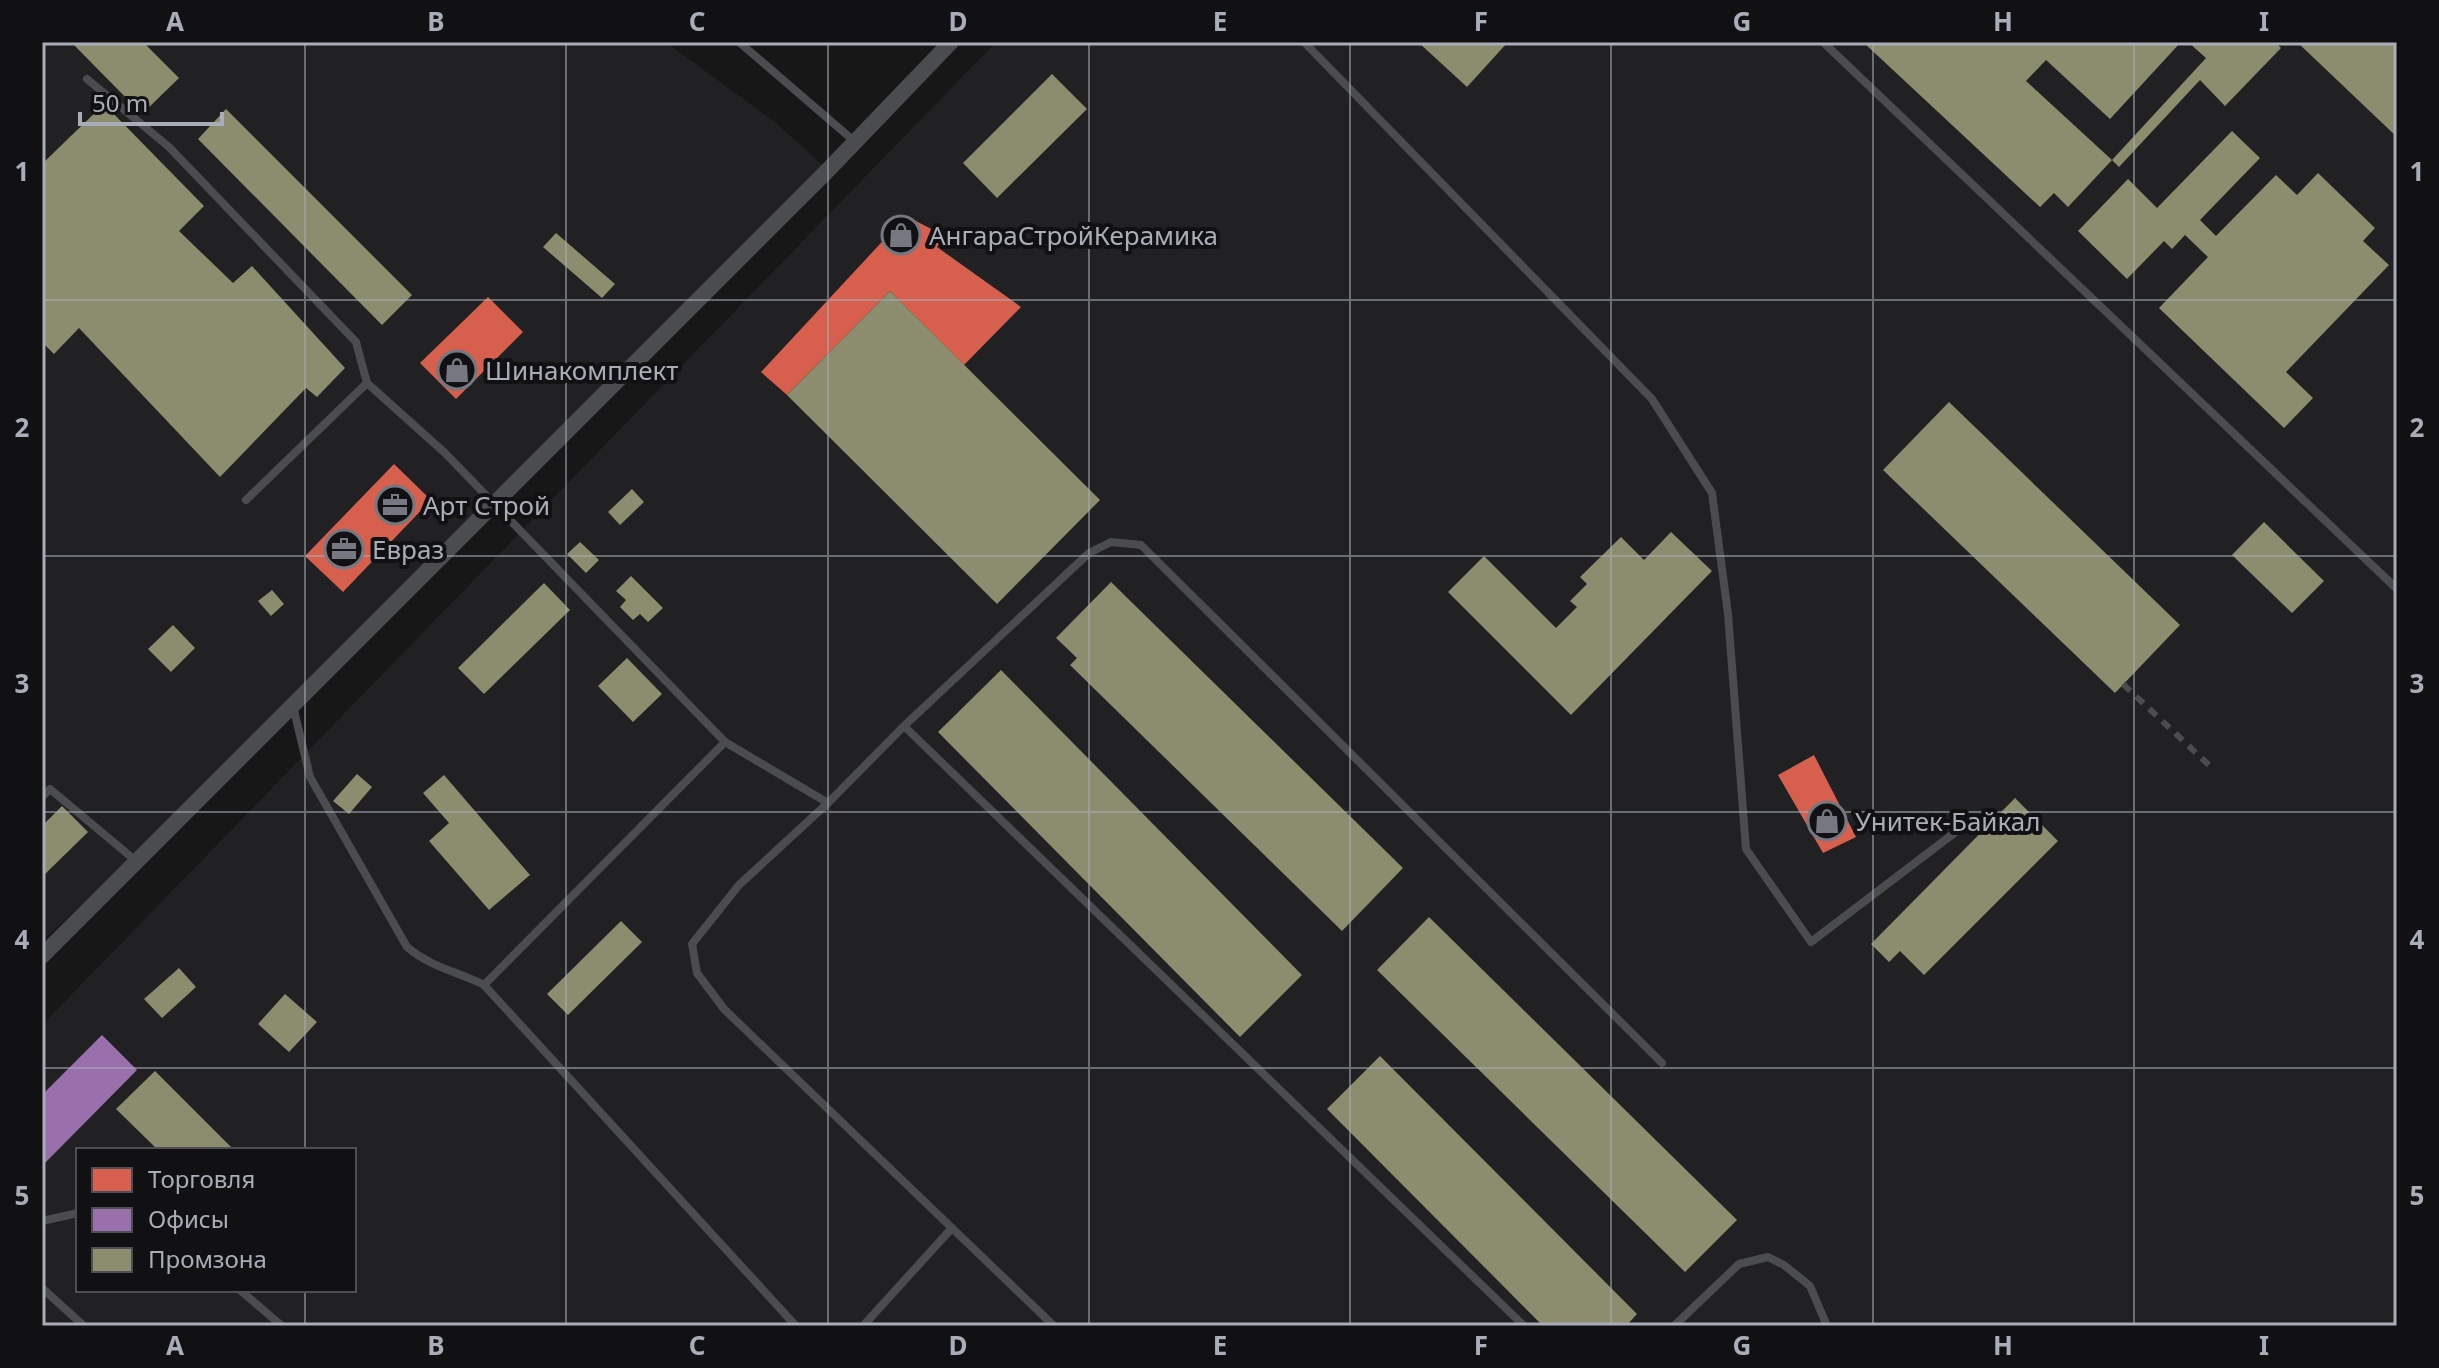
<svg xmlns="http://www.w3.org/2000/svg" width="2439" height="1368" font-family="'Noto Sans',sans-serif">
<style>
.built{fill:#212123;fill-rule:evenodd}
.shops{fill:#d6604d}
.offices{fill:#9970ab}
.industry{fill:#8c8c6e}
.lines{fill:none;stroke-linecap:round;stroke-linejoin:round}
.service{stroke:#4b4c50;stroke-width:8}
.minor{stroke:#4b4c50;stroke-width:16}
.rail{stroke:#4b4c4f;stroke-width:6;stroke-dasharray:10 8;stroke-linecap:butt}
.grid{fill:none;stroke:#a8adb8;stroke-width:2;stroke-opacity:0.55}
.labels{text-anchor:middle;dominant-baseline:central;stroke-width:8;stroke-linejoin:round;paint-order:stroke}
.poi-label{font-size:26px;fill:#a8adb8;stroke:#111113;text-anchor:start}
.neatline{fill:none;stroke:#a8adb8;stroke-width:3}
.grid-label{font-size:26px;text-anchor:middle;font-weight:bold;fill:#a8adb8}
</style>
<rect width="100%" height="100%" fill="#171717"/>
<g class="built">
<path d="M42,42H666L776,123L828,170L255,744L42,941Z"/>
<path d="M996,42H2397V1326H42V1025ZM78,1150H354V1290H78Z"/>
</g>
<g class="shops">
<path d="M906,216L945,236L937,247L1021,307L964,365L890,291L787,395L761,372Z"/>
<path d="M488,297L523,332L456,399L420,363Z"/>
<path d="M394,464L431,500L343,592L305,556Z"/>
<path d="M1814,755L1856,837L1823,853L1778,775Z"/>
</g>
<path class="offices" d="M102,1035L137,1070L42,1166V1095Z"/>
<g class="industry">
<path d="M71,42H143L179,78L142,114Z"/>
<path d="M1418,42H1508L1467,87Z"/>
<path d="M1863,42H2181L2110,119L2046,60L2026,81L2112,160L2068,207L2054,193L2040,207Z"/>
<path d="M2188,42H2275L2281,48L2225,106L2200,80L2119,167L2112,160L2206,58Z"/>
<path d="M2297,42H2397V137Z"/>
<path d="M1052,74L1087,109L997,198L963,163Z"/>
<path d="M104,104L204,206L179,231L233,283L252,266L345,368L317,397L306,388L220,477L79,328L54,354L42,342V164Z"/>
<path d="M226,109L412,295L382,325L198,139Z"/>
<path d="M2232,131L2260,158L2200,220L2216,236L2276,175L2297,195L2318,173L2375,228L2363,241L2389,265L2286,372L2313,398L2284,428L2159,308L2208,257L2185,235L2172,249L2164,241L2127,279L2078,231L2128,179L2157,208Z"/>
<path d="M556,233L615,284L602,298L543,247Z"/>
<path d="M890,291L1100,500L997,604L787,395Z"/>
<path d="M1949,402L2180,625L2115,693L1883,470Z"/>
<path d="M632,489L644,502L620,525L608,512Z"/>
<path d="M2264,522L2324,581L2292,613L2232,555Z"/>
<path d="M1671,532L1712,571L1571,715L1448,592L1484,556L1556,628L1577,607L1570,601L1587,584L1580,577L1621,537L1644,560Z"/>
<path d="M580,542L599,560L586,573L567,554Z"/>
<path d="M631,576L663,608L648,622L640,614L633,620L620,607L626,600L616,591Z"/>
<path d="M1111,582L1403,868L1342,931L1070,665L1077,658L1056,638Z"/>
<path d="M544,583L570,610L484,694L458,668Z"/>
<path d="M272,590L284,604L271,616L258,601Z"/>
<path d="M173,625L195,648L171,672L148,649Z"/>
<path d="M627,658L662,694L633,722L598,686Z"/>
<path d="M1001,670L1302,975L1240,1037L938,732Z"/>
<path d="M357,774L372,787L349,814L333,801Z"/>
<path d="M444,775L530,875L489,910L429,841L449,823L423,793Z"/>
<path d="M2015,798L2058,841L1924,975L1900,951L1889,962L1871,944Z"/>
<path d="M62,806L88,832L42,877V826Z"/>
<path d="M1429,917L1737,1220L1685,1272L1377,970Z"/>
<path d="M621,921L642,942L568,1015L547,994Z"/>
<path d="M179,968L196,987L162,1018L144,999Z"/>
<path d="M285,994L317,1022L289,1052L258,1024Z"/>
<path d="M1380,1056L1637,1314L1626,1326H1543L1327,1109Z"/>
<path d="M155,1071L234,1150H158L116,1109Z"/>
</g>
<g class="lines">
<g class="service">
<path d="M739,42L854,141"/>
<path d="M1304,42L1652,399L1712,493L1728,614L1746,849L1811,942L1974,818"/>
<path d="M1823,42L2397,589"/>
<path d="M87,79L169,147L356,342L367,383L445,453L725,742L484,985L796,1326"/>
<path d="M246,500L367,383"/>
<path d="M293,706L310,777L407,947C432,968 456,971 484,985"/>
<path d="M904,726L1524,1326"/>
<path d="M725,742L828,803L904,726L1089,553L1111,542L1141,545L1662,1063"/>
<path d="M42,797L50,789L136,861"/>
<path d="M828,803L739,885L692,944L697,973L724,1009L1054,1326"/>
<path d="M42,1221L78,1213"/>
<path d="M42,1288L84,1326"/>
<path d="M240,1290L282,1326"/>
<path d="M863,1326L952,1228"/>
<path d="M1674,1326L1739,1264L1768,1257L1784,1265L1810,1286L1827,1326"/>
</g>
<path class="minor" d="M42,956L828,170L951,42"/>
<path class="rail" d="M2123,684L2213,769"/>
</g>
<path class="grid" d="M305,42V1150M566,42V1326M828,42V1326M1089,42V1326M1350,42V1326M1611,42V1326M1873,42V1326M2134,42V1326M42,300H2397M42,556H2397M42,812H2397M42,1068H2397M305,1290V1326"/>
<defs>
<g id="shop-ring" transform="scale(2)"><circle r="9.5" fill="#111113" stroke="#757880" stroke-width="1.5"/><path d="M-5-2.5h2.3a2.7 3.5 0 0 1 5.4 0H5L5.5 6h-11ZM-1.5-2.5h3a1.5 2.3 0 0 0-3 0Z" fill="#757880"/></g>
<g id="office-ring" transform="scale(2)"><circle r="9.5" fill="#111113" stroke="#757880" stroke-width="1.5"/><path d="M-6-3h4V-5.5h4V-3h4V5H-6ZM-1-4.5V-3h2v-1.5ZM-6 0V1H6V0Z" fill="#757880"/></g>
</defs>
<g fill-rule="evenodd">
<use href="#shop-ring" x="901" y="235"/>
<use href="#shop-ring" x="457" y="370"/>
<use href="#office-ring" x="395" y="505"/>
<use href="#office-ring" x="344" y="549"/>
<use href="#shop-ring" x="1827" y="821"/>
</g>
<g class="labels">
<g class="poi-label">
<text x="929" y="235">АнгараСтройКерамика</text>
<text x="485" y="370">Шинакомплект</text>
<text x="423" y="505">Арт Строй</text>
<text x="372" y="549">Евраз</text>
<text x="1855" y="821">Унитек-Байкал</text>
</g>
</g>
<rect width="2439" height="1368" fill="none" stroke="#111113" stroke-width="88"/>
<rect x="76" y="1148" width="280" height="144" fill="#111113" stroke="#4d4f55" stroke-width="2"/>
<rect x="92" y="1168" width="40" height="24" fill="#d6604d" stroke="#4d4f55" stroke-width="2"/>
<text x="148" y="1188" font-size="24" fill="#a8adb8">Торговля</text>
<rect x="92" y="1208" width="40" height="24" fill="#9970ab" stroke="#4d4f55" stroke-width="2"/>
<text x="148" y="1228" font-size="24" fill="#a8adb8">Офисы</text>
<rect x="92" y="1248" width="40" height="24" fill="#8c8c6e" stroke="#4d4f55" stroke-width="2"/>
<text x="148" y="1268" font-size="24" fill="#a8adb8">Промзона</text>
<path d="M80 112v12h142v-12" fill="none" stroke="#a8adb8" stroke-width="4"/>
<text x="92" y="112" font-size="24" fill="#a8adb8" stroke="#111113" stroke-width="6" paint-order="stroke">50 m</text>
<rect x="44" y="44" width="2351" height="1280" class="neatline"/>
<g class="grid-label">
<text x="175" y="31">A</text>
<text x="436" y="31">B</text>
<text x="697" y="31">C</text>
<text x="958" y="31">D</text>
<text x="1220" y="31">E</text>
<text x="1481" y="31">F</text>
<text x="1742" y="31">G</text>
<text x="2003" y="31">H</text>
<text x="2264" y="31">I</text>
<text x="22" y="181">1</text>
<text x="2417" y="181">1</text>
<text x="22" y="437">2</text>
<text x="2417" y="437">2</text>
<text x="22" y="693">3</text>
<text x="2417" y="693">3</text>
<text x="22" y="949">4</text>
<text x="2417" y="949">4</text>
<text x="22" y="1205">5</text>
<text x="2417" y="1205">5</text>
<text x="175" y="1355">A</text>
<text x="436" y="1355">B</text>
<text x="697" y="1355">C</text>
<text x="958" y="1355">D</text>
<text x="1220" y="1355">E</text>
<text x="1481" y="1355">F</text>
<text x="1742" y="1355">G</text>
<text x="2003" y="1355">H</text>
<text x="2264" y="1355">I</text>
</g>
</svg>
